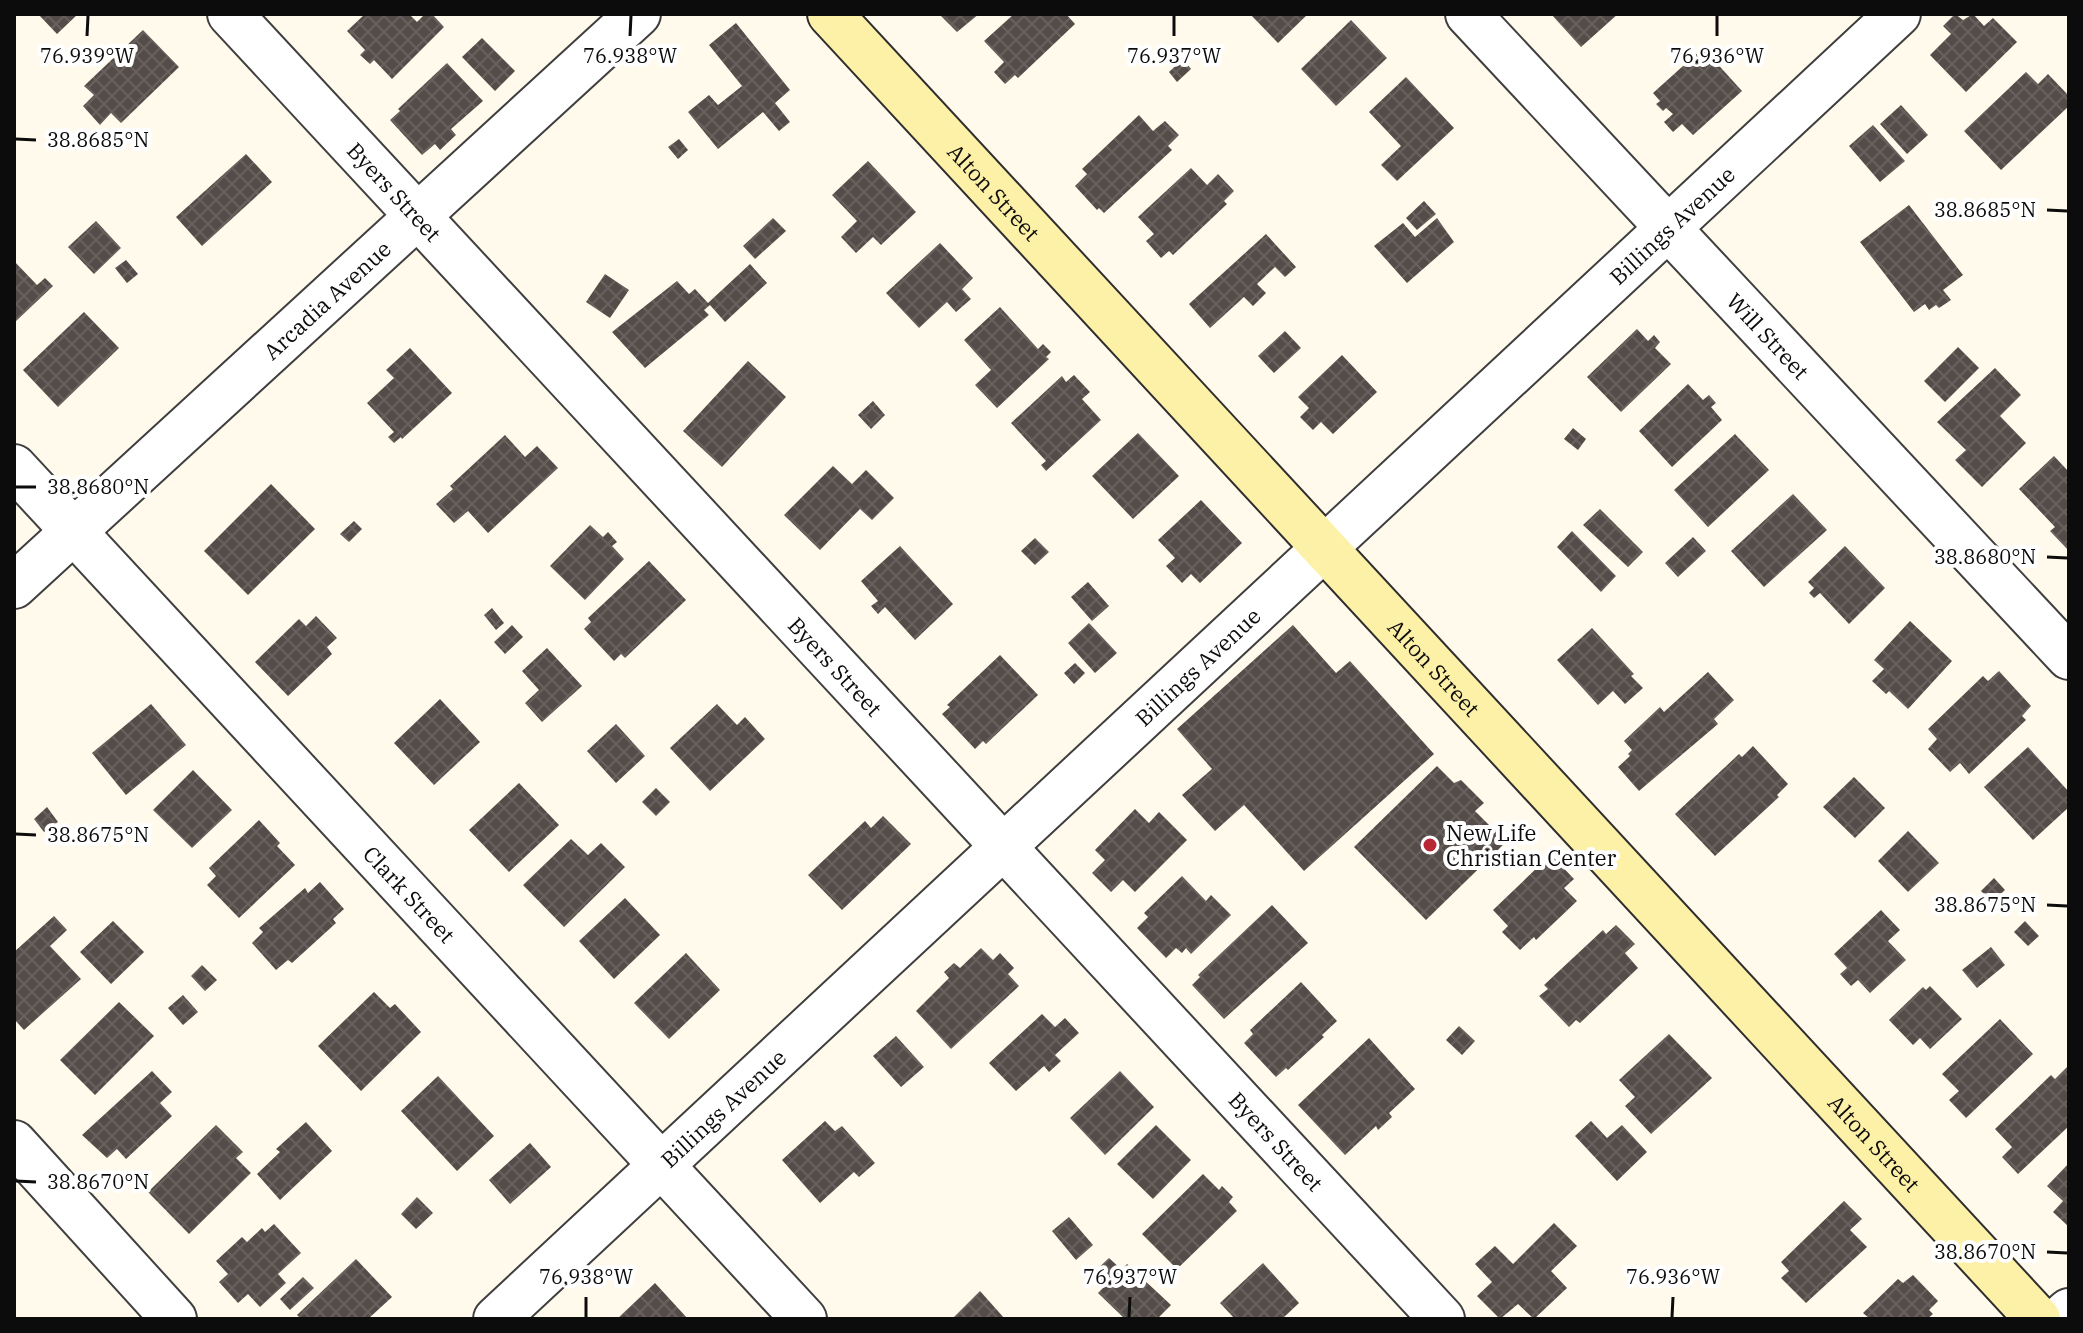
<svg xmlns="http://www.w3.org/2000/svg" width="2083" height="1333" font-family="'IBM Plex Serif',serif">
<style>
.building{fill:url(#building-cross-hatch)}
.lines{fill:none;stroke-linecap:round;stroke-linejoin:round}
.street-casing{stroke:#3f3f3f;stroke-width:48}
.secondary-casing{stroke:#2e2e2e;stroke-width:48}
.street{stroke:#fff;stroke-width:44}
.secondary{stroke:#fdf0a7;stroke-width:44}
.ticks{fill:none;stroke:#0c0c0c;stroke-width:3}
.poi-dot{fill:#b82734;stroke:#fff;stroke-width:3}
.labels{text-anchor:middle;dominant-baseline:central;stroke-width:8;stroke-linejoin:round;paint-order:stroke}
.street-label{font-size:22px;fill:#0c0c0c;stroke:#fff}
.poi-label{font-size:22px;fill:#0c0c0c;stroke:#fff;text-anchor:start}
.ticks-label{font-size:20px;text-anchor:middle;fill:#0c0c0c;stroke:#fff;stroke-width:8;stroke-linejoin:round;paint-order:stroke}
</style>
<defs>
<pattern id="building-cross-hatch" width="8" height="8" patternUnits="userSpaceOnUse" patternTransform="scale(2)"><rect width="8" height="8" fill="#544c48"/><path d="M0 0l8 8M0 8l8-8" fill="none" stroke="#68615e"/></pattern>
</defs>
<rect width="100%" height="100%" fill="#fffaeb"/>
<g class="building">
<path d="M38,14H78L57,34Z"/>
<path d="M365,14H409L417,22L425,14H432L444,27L392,79L374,60L370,64L360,55L365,50L347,31Z"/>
<path d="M939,14H979L957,32Z"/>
<path d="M1014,14H1066L1075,24L1018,78L1015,75L1005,84L994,72L1004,62L984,41Z"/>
<path d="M1250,14H1308L1278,43Z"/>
<path d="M1551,14H1618L1581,47Z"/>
<path d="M1955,14L1963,20L1973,14L1984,26L1993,18L2017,42L1966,92L1930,55L1951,34L1943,26Z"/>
<path d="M1351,20L1387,58L1336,106L1301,69Z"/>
<path d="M736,23L790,90L775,103L790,122L779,131L763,112L718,149L688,112L709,95L718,105L742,86L709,45Z"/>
<path d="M143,30L179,67L121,123L111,113L100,125L83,106L94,95L84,86Z"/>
<path d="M482,38L515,71L495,91L462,57Z"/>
<path d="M1703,48L1742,91L1693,135L1682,124L1673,132L1664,122L1673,114L1666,108L1663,111L1656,104L1660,101L1653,93Z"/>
<path d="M1183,59L1191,69L1177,82L1169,72Z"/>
<path d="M447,63L483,101L451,129L456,135L440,150L435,144L422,155L390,120L400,111L398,109Z"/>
<path d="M2026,72L2038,84L2048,74L2069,96V106L2001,170L1964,131Z"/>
<path d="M1406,77L1454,128L1397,181L1381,165L1401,146L1369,112Z"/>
<path d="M1901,105L1928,135L1907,154L1880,124Z"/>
<path d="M1139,115L1153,131L1165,121L1179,135L1168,146L1172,150L1104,213L1099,208L1097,210L1075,186L1087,174L1082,169Z"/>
<path d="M1873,125L1905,161L1880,182L1849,146Z"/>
<path d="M679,139L688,150L678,159L668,147Z"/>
<path d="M246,154L272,182L202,246L176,217Z"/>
<path d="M868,161L916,212L881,245L873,237L856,253L841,237L857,221L832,195Z"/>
<path d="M1191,168L1207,185L1218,174L1234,191L1224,201L1227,204L1173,255L1169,251L1161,258L1146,241L1154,234L1138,217Z"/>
<path d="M1424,201L1436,214L1417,230L1406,218Z"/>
<path d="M1909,205L1963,275L1943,290L1951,300L1939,308L1936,305L1929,310L1925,304L1914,312L1860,242Z"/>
<path d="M773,218L786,231L755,259L743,246Z"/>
<path d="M1437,218L1454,242L1407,283L1374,246L1403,223L1415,237Z"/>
<path d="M96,221L121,248L94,274L68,247Z"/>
<path d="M1266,234L1296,267L1285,277L1275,267L1257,284L1266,293L1253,306L1244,297L1210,328L1189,304Z"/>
<path d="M940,243L973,278L962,289L971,299L956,312L947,302L919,328L886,293Z"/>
<path d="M126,260L138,274L127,283L115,268Z"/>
<path d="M14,261L37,285L45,278L53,286L14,323Z"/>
<path d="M750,264L767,283L725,322L710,305L704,310L709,315L645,368L612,332L677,281L689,294L695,289L708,303Z"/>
<path d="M605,274L629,290L610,318L586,302Z"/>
<path d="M1000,307L1038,349L1043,344L1051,352L1046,357L1049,359L997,408L975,385L991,370L964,340Z"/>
<path d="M84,312L119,348L58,407L23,370Z"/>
<path d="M1637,329L1648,341L1654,335L1660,342L1655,348L1671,364L1621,412L1587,377Z"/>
<path d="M1285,331L1301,348L1274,373L1258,356Z"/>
<path d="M1958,347L1979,368L1945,402L1924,381Z"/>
<path d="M410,348L452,393L402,439L401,437L394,443L388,437L394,432L367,403L394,378L386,370Z"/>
<path d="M1342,355L1377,392L1333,434L1321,422L1313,430L1300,417L1309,408L1298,397Z"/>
<path d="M748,361L786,397L722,467L683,431Z"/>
<path d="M1995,368L2021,395L2000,416L2026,443L1982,487L1955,460L1966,450L1937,422Z"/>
<path d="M1074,375L1090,392L1082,399L1101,420L1046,471L1041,465L1046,461L1011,423L1062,376L1066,382Z"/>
<path d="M1688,384L1703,400L1709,395L1716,403L1711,407L1722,420L1672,467L1639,431Z"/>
<path d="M873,401L885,415L871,429L858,415Z"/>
<path d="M1573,428L1586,439L1578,450L1564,439Z"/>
<path d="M1138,433L1179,476L1133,519L1092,476Z"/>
<path d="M1735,434L1769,470L1708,527L1674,490Z"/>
<path d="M505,435L525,457L537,446L558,468L488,533L468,511L454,523L436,504L453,489L450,486Z"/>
<path d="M2054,456L2069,472V551L2050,531L2055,527L2019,489Z"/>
<path d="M833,466L852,484L866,470L894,498L872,520L860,509L820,550L784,515Z"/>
<path d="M271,484L315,529L248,595L204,551Z"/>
<path d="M1793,494L1827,530L1764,587L1731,551Z"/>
<path d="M1201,500L1242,543L1200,583L1191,574L1182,583L1166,566L1175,558L1158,540Z"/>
<path d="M1600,509L1643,552L1628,567L1583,525Z"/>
<path d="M354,521L362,529L349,542L340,534Z"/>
<path d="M590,525L603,537L608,532L617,542L612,546L624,559L585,600L550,566Z"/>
<path d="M1572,531L1616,576L1601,592L1557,547Z"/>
<path d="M1693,537L1706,551L1678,577L1665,563Z"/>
<path d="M1035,538L1049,552L1035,565L1021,551Z"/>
<path d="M900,546L953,604L915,640L885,607L878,614L871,606L878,601L861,581Z"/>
<path d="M1845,546L1885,588L1849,624L1820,593L1814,598L1809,593L1814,588L1808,582Z"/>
<path d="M649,561L686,600L625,658L621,654L614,661L584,629L591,622L588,618Z"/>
<path d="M1088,582L1109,606L1092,621L1071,597Z"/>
<path d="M492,608L504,623L496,630L484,615Z"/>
<path d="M316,616L337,638L327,647L332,654L288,696L255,662L299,619L306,626Z"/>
<path d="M1910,621L1952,661L1908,709L1889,691L1886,694L1872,681L1884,669L1874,660Z"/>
<path d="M1089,623L1117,653L1095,673L1068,643Z"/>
<path d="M512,625L523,637L505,654L494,642Z"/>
<path d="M1293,625L1336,673L1350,661L1434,754L1304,871L1244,805L1215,831L1182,795L1212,769L1177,729Z"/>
<path d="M1592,628L1634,674L1631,676L1643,688L1625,704L1613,691L1598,705L1557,660Z"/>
<path d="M547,648L582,686L542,722L525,703L539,690L522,671Z"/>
<path d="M1000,655L1038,695L986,744L983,741L975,749L942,714L950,707L947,705Z"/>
<path d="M1075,663L1085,673L1074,684L1064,673Z"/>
<path d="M1999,671L2031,706L2022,716L2026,720L1969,774L1960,763L1950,772L1928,749L1937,739L1928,729L1983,676L1988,681Z"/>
<path d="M1708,672L1734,700L1714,719L1718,724L1639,791L1618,767L1630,756L1628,754L1632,750L1624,741L1660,707L1664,712Z"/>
<path d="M440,699L480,742L434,785L394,743Z"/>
<path d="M151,704L186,745L126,795L92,753Z"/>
<path d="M717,704L737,725L745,717L765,739L710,791L670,748Z"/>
<path d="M616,724L645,756L616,783L587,751Z"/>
<path d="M1753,746L1788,784L1777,795L1779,797L1715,856L1675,814L1739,754L1742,757Z"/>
<path d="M2028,747L2069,792V807L2033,840L1984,787Z"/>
<path d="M1437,766L1454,783L1461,780L1484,803L1475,811L1506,842L1426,920L1354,847Z"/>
<path d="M193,770L232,810L192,848L153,810Z"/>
<path d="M1854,777L1885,808L1855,838L1823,807Z"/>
<path d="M519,783L559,825L509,872L469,830Z"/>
<path d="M656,788L670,802L656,816L642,802Z"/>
<path d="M47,807L58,822L44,832L34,819Z"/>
<path d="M1135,809L1149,823L1159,812L1187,840L1135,892L1123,880L1111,892L1092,873L1105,860L1095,850Z"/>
<path d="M883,816L911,844L842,910L808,875L865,821L871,828Z"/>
<path d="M259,820L280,843L277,846L295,865L239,918L207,885L216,876L209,868Z"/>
<path d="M1908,831L1939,863L1908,892L1878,861Z"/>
<path d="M571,839L588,855L601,843L625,867L564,927L523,885Z"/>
<path d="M1553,857L1574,879L1564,888L1577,901L1536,940L1534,937L1520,950L1502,932L1508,926L1493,910L1541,864L1544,866Z"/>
<path d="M1182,876L1206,901L1211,895L1231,915L1191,954L1186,948L1182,953L1176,948L1166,958L1137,928L1148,917L1144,913Z"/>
<path d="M1994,878L2005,890L1992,902L1981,891Z"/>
<path d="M320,882L344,909L333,919L336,923L292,963L288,960L276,970L252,943L263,932L259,928L305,888L308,893Z"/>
<path d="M625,898L660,935L614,979L579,941Z"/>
<path d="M1272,905L1308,943L1224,1019L1192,985L1200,977L1198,975Z"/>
<path d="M1881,910L1900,930L1888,941L1906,960L1870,993L1858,980L1851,986L1840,974L1847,968L1834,954Z"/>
<path d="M54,916L67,930L50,946L81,979L24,1030L14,1019V952Z"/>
<path d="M113,921L144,952L111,984L80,952Z"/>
<path d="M2025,921L2039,936L2028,946L2014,932Z"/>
<path d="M1616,925L1635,944L1625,953L1638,968L1580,1023L1576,1020L1569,1027L1539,996L1548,989L1544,985L1603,930L1606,934Z"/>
<path d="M1991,947L2005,965L1977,988L1962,970Z"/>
<path d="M981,948L993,960L1000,953L1014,968L1008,974L1019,986L951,1049L916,1011L949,978L944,972L954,963L960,968Z"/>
<path d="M686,953L720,990L669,1039L634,1003Z"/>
<path d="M202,965L217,980L205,991L191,976Z"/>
<path d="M1301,982L1337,1021L1322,1035L1324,1037L1288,1070L1286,1068L1276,1077L1244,1043L1253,1034L1250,1030Z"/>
<path d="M1930,986L1962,1019L1930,1049L1920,1038L1913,1045L1889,1020L1923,987L1926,990Z"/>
<path d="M374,992L390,1008L395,1004L421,1032L361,1091L318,1046Z"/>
<path d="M183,995L198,1012L183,1025L168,1008Z"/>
<path d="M119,1002L154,1036L95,1095L60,1060Z"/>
<path d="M1042,1014L1055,1027L1065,1018L1079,1033L1055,1055L1061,1061L1049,1072L1044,1066L1016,1091L989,1063Z"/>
<path d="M2000,1019L2033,1054L1966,1118L1949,1100L1959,1091L1942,1074Z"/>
<path d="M1459,1026L1475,1041L1462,1055L1446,1040Z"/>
<path d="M1669,1034L1712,1078L1651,1134L1625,1106L1635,1097L1619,1080Z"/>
<path d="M896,1036L924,1067L901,1087L873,1056Z"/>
<path d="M1369,1038L1415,1089L1389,1113L1392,1117L1378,1130L1376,1126L1345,1155L1298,1105Z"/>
<path d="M2069,1065V1126L2018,1174L2002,1157L2012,1147L1995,1129L2051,1075L2055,1079Z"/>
<path d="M152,1071L172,1092L160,1103L172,1116L126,1159L117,1149L107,1158L82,1135Z"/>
<path d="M1120,1071L1154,1107L1105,1155L1070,1118Z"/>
<path d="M438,1076L494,1136L457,1171L401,1111Z"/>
<path d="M825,1121L835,1131L842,1126L875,1163L859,1177L854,1172L820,1203L782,1160Z"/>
<path d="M1591,1121L1607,1138L1622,1125L1647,1152L1617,1181L1575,1136Z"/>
<path d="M306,1122L332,1151L280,1200L257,1174L280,1152L276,1149Z"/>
<path d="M216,1125L243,1152L236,1158L251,1173L189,1234L148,1192Z"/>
<path d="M1156,1125L1191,1160L1153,1199L1117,1164Z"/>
<path d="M530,1143L551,1167L510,1204L489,1180Z"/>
<path d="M2069,1163V1227L2053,1212L2063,1201L2047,1186Z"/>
<path d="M1203,1174L1219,1190L1222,1186L1233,1197L1229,1202L1237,1211L1177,1269L1142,1234Z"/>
<path d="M417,1197L433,1213L416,1229L401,1214Z"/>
<path d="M1844,1201L1862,1219L1850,1230L1867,1247L1806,1303L1781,1278L1789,1271L1781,1262Z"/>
<path d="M1069,1217L1093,1245L1076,1260L1052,1231Z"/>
<path d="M1554,1223L1577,1246L1551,1271L1567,1288L1534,1319L1518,1304L1500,1319L1477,1296L1492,1282L1475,1264L1495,1246L1513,1264Z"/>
<path d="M274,1224L301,1253L278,1274L286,1283L260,1307L248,1294L238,1303L219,1282L228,1274L216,1261L242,1237L247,1242L262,1228L265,1232Z"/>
<path d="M1109,1258L1122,1270L1127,1264L1171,1305L1157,1319H1125L1098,1293L1106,1285L1093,1273Z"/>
<path d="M356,1259L392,1297L368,1319H301L297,1315Z"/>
<path d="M1263,1263L1299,1303L1282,1319H1235L1220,1303Z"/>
<path d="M1913,1275L1938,1301L1929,1310L1933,1314L1927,1319H1870L1863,1313L1898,1279L1903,1283Z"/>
<path d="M303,1277L314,1288L290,1310L280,1299Z"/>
<path d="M655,1283L688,1319H617Z"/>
<path d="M980,1291L1005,1319H952Z"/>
</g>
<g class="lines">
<g class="street-casing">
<g id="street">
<path id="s1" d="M230,14L1442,1319"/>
<path id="s2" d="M1468,14L2069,657"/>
<path id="s3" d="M14,467L804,1319"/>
<path id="s4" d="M14,586L638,14"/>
<path d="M14,1143L174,1319"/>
<path id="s5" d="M496,1319L1898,14"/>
<path d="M2060,1319L2069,1311"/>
</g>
</g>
<g class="secondary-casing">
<g id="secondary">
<path id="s6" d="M830,14L2038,1319"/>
</g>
</g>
<use href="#street" class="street"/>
<use href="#secondary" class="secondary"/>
</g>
<path class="ticks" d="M87,36L88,16M630,36L631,16M1174,36V16M1717,36V16M16,139L36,140M2047,210L2067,211M16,487H36M2047,557L2067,558M16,834L36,835M2047,905L2067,906M16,1181L36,1182M2047,1252L2067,1253M586,1317V1297M1129,1317L1130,1297M1672,1317L1673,1297"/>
<circle class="poi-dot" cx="1430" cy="845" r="8"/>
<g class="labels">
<g class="street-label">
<text stroke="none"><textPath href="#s1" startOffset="242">Byers Street</textPath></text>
<text stroke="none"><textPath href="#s6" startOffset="242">Alton Street</textPath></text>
<text stroke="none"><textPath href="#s5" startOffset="1606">Billings Avenue</textPath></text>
<text stroke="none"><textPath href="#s4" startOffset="424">Arcadia Avenue</textPath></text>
<text stroke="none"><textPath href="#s2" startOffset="440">Will Street</textPath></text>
<text stroke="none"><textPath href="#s1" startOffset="890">Byers Street</textPath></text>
<text stroke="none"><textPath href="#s5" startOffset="958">Billings Avenue</textPath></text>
<text stroke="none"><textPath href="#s6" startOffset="890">Alton Street</textPath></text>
<text stroke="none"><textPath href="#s3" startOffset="582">Clark Street</textPath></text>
<text stroke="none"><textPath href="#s5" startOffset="310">Billings Avenue</textPath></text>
<text stroke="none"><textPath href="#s1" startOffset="1538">Byers Street</textPath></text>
<text stroke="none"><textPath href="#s6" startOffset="1538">Alton Street</textPath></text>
</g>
<g class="poi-label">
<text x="1446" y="832">New Life<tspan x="1446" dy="25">Christian Center</tspan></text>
</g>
</g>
<g class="ticks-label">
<text x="87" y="63">76.939°W</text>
<text x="630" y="63">76.938°W</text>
<text x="1174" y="63">76.937°W</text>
<text x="1717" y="63">76.936°W</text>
<text x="98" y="147">38.8685°N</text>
<text x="1985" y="217">38.8685°N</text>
<text x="98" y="494">38.8680°N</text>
<text x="1985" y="564">38.8680°N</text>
<text x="98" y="842">38.8675°N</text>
<text x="1985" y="912">38.8675°N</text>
<text x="98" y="1189">38.8670°N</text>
<text x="1985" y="1259">38.8670°N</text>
<text x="586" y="1284">76.938°W</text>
<text x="1130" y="1284">76.937°W</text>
<text x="1673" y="1284">76.936°W</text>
</g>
<rect width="2083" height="1333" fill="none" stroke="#0c0c0c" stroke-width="32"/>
</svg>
